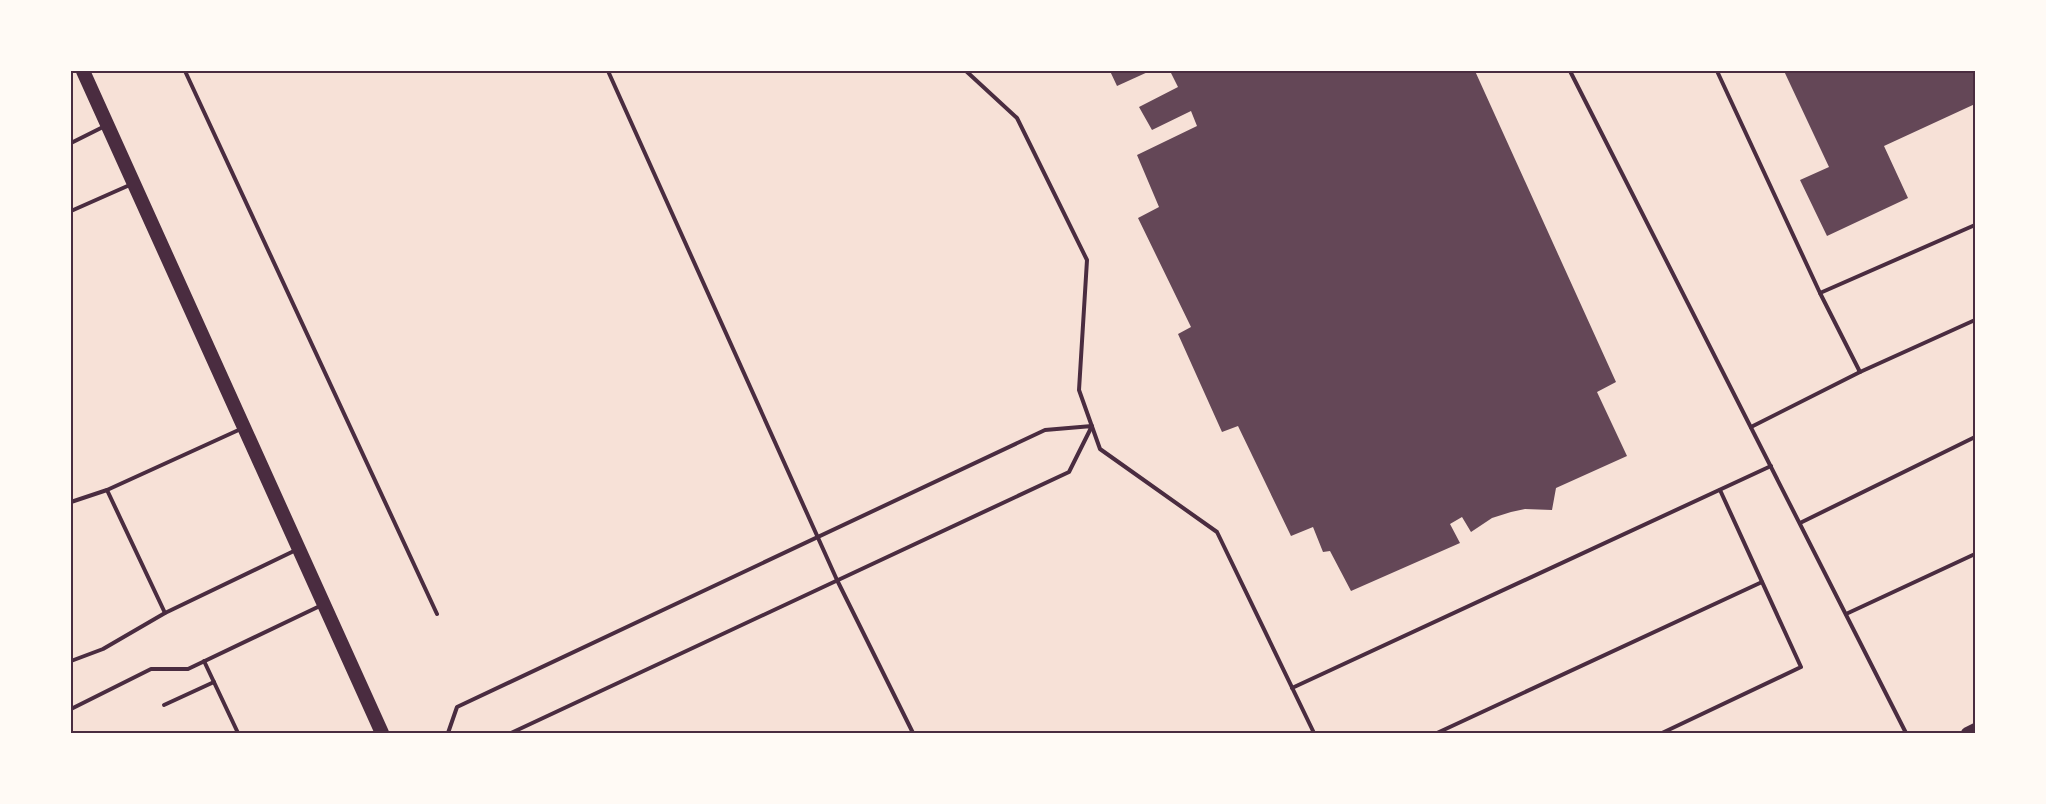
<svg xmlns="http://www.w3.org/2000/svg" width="2046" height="804" font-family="Quicksand,sans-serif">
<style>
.building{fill:#644757}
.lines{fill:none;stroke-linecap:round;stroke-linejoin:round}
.service{stroke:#4a2c40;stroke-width:4}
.primary{stroke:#4a2c40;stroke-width:12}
.trunk{stroke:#4a2c40;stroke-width:14}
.neatline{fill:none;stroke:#4a2c40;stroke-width:2}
</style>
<rect width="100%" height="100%" fill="#f7e1d7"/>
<g class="building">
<path d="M1110,71H1150L1117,86Z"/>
<path d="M1170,71H1475L1616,382L1597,392L1627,456L1556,488L1552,510L1525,509L1511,512L1492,518L1471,532L1462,517L1450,524L1460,543L1351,591L1330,551L1323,552L1313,527L1291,536L1238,426L1222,432L1178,334L1191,327L1138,218L1159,207L1137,155L1197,126L1191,111L1152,130L1139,107L1178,87Z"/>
<path d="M1784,71H1975V104L1884,146L1908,198L1827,236L1800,180L1829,167Z"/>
</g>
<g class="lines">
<g class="service">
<path d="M185,71L437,614"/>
<path d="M608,71L837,580L913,733"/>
<path d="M966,71L1017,118L1087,260L1079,390L1100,449L1217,532L1314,733"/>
<path d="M1570,71L1906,733"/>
<path d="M1717,71L1820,293"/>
<path d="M71,143L105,126"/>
<path d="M71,211L132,184"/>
<path d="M1975,225L1820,293L1860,372L1975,320"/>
<path d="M1751,427L1860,372"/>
<path d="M243,428L107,490L165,613L296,550"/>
<path d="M71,502L107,490"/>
<path d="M1800,523L1975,437"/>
<path d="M1846,614L1975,554"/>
<path d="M71,661L103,649L165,613"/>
<path d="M204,661L238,733"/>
<path d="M1292,688L1771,466"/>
<path d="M164,705L214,682"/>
<path d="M71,709L151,669H188L322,605"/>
<path d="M448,733L457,707L1045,430L1092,426L1069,472L511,733"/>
<path d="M1437,733L1762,582"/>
<path d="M1662,733L1801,667L1720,490"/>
</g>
<path class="primary" d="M1967,733L1975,729"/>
<path class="trunk" d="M83,71L382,733"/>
</g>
<rect width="2046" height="804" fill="none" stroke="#fffaf5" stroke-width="145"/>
<rect x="72" y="72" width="1902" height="660" class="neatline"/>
</svg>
